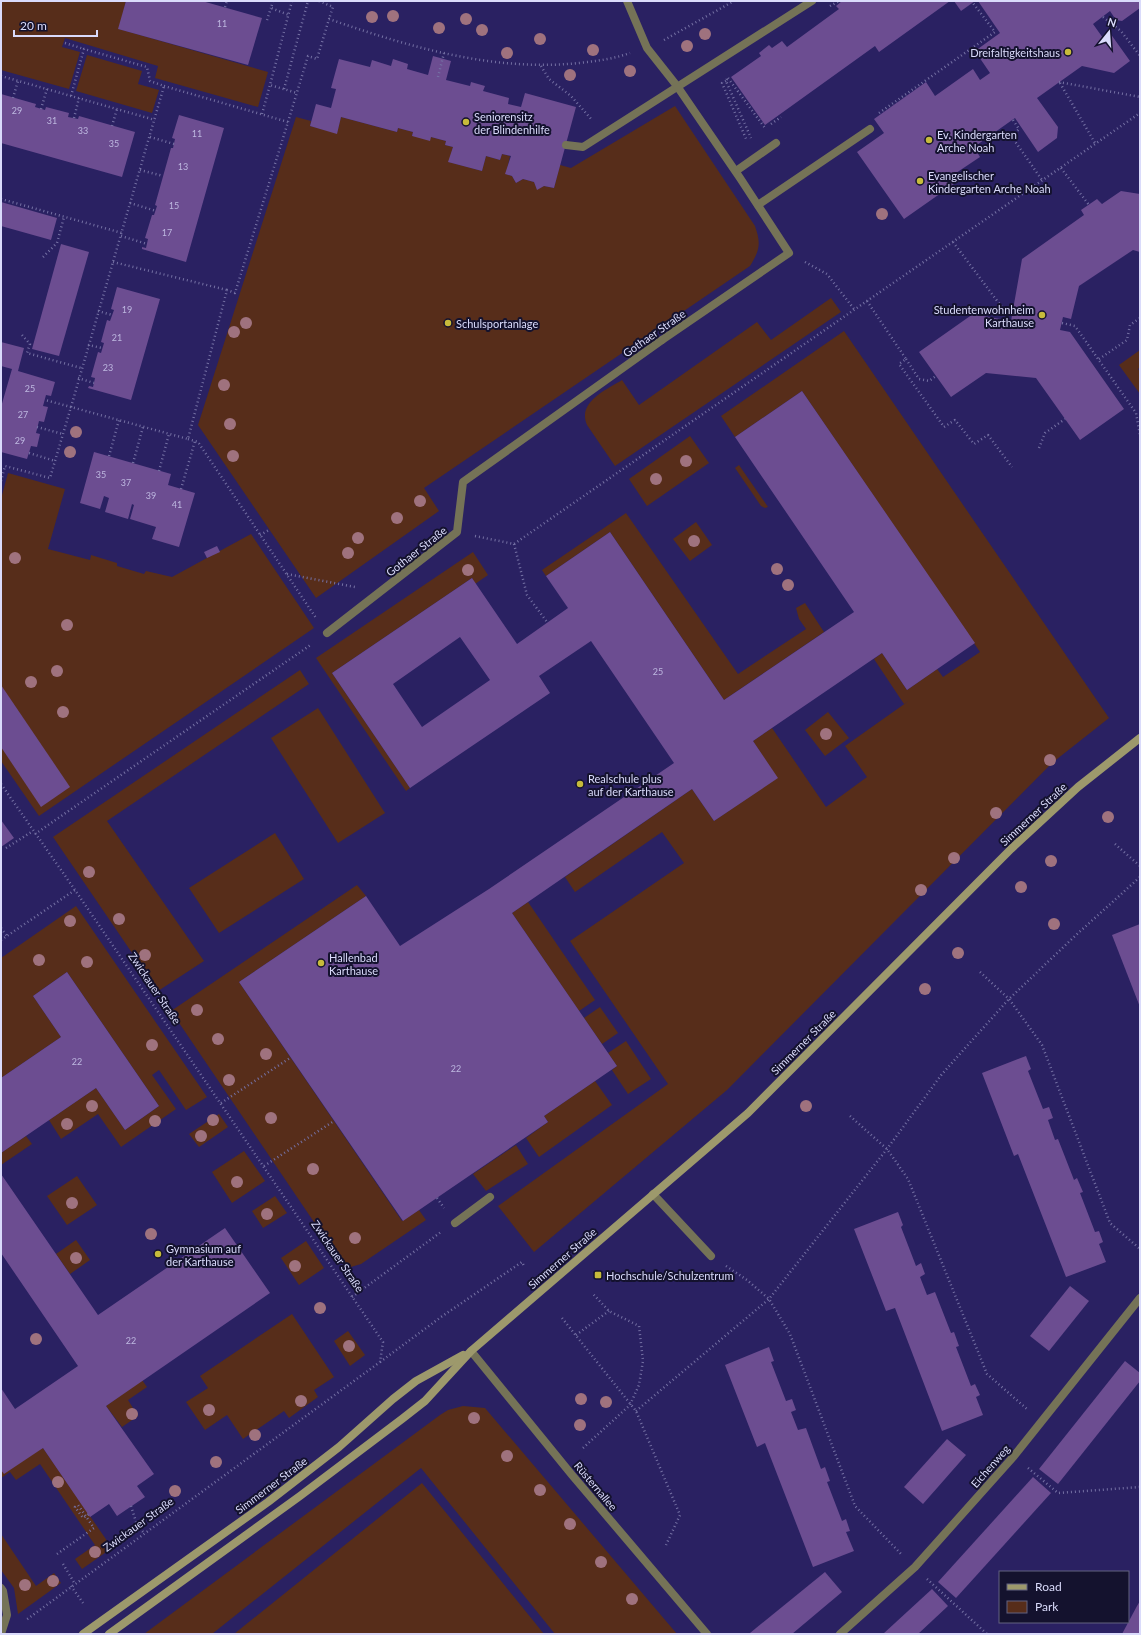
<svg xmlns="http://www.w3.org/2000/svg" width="1141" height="1635" font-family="Lato,sans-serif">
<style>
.green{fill:#572d1a}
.building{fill:#6c4d91;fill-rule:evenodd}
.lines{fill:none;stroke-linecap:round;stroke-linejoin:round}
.path{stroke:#7571a4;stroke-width:2.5;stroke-dasharray:1 3;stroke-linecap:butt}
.lane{stroke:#757357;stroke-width:8}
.street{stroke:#757357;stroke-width:8}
.secondary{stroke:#9d996c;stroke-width:8}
.tree{fill:#9f727e}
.poi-dot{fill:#c7bb3b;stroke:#14122e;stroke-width:1.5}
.labels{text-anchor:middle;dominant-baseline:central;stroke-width:4;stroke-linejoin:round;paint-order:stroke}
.number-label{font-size:9px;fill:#beb8e0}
.poi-label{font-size:11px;fill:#dadbfb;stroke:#14122e;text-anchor:start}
.street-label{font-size:11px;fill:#dadbfb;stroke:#14122e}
</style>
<rect width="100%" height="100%" fill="#2a2162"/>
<g class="green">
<path d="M1,1H126L119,29L268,72L258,107L155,78L158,66L65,38L62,47L80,52L69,89L1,70Z"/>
<path d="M87,55L142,71L138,84L159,90L152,113L76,91Z"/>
<path d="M675,106L755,226C761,243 760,250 750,266L424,488L439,511L316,598L198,425L296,117L311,121L310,126L337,133L341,117L397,132L398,128L413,132L412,136L431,137L446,141L445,145L453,147L449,162L482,171L486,156L500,160L502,154L510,156L506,174L512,176L516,183L523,179L534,182L537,189L544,186L554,188L560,165L571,168Z"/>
<path d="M831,298L841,312L615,466L587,425C577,402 606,390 622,380L639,405L757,322L771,340Z"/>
<path d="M844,331L1109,718L1052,763L727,1090L534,1252L498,1206L668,1084L570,941L684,863L662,832L575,892L565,877L692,789L714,821L777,778L753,741L772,728L826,807L867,777L845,746L910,700L904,704L874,659L882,653L907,690L937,669L943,677L980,652L802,391L735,437L721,416Z"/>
<path d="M1140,350V367L1138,369L1140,372V394L1119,365Z"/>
<path d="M690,436L709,463L647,506L629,479Z"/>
<path d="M739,465L768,507L765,508L761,506L735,468Z"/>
<path d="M8,473L65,489L48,549L90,560L91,555L117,563V566L144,574L146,571L172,577L251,534L314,628L39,816L1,761V499Z"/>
<path d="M626,513L738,674L806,629L799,619L796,608L805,603L824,632L724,700L610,532L546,576L542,570Z"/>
<path d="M696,522L712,545L690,561L673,539Z"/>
<path d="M473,552L488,575L475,584L472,578L332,673L410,788L406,791L316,658Z"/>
<path d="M300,670L309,684L107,821L204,961L158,991L53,837Z"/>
<path d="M318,708L385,813L338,843L271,738Z"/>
<path d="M828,712L849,738L825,756L805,730Z"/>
<path d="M275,833L304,879L219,933L189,888Z"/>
<path d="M357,885L366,896L239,982L402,1221L419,1210L426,1220L361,1264L351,1267L341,1262L171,1011Z"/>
<path d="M528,902L595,1000L579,1011L512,913Z"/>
<path d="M76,906L207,1097L186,1110L159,1070L152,1075L176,1109L121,1147L98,1114L61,1139L49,1120L96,1088L125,1130L159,1106L67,972L33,996L61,1037L1,1078V958Z"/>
<path d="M600,1007L618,1033L602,1044L584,1018Z"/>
<path d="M626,1041L651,1079L628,1094L612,1070L617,1066L608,1053Z"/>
<path d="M595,1081L612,1105L539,1157L526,1138L548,1122L544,1116Z"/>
<path d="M219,1114L228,1127L199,1147L189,1134Z"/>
<path d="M26,1136L32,1144L1,1165V1153Z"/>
<path d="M516,1145L528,1164L486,1191L473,1174Z"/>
<path d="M244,1151L265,1181L232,1203L212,1172Z"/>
<path d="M77,1176L97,1205L67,1225L47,1196Z"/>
<path d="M275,1196L287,1213L263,1228L252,1211Z"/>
<path d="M76,1240L90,1260L70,1274L56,1254Z"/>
<path d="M306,1241L324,1268L299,1285L281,1258Z"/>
<path d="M292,1314L334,1377L314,1390L318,1397L289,1418L284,1411L243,1439L227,1415L205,1430L186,1402L208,1388L200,1376Z"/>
<path d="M348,1331L365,1355L350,1366L334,1341Z"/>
<path d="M142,1380L147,1387L128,1400L138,1416L122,1427L106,1406Z"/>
<path d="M463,1406L485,1408L677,1634H555L421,1468L212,1634H144L440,1415L448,1410Z"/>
<path d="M43,1448L112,1548L82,1569L75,1559L95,1545L40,1464L16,1480L10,1472L1,1478V1470Z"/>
<path d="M422,1483L544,1634H234Z"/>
<path d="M1,1534L36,1586L54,1573L61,1583L18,1614L14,1588L1,1570Z"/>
</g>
<g class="building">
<path d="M126,1H202L262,18L248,65L118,29Z"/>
<path d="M842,1L847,2L849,1H950L879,52L875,46L765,125L731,77L761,56L759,53L769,45L772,48L782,41L787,47L839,9L836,6Z"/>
<path d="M954,1H975L961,11Z"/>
<path d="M978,1H1140V8L1122,21L1116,20L1110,11L1093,24L1103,38L1110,33L1130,61L1114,73L1082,66L1037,98L1058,127L1057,138L1038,152L1015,118L974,147L980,157L956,173L961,179L904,219L857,152L884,133L874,119L926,82L935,96L973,69L980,80L990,73L975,51L1000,33Z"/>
<path d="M433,56L451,61L446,80L470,86L471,82L485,86L483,91L509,98L508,104L521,107L525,93L576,107L554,188L544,186L537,190L534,182L523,179L516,183L512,176L505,174L511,156L502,154L500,160L486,156L482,171L448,162L453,147L445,145L446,141L431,137L430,141L412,136L413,132L398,128L397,132L341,117L337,134L310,126L316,104L331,108L336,89L331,88L339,59L370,67L372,60L391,66L393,59L408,64L407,69L428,75Z"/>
<path d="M1,94L36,104L35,107L45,110L46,107L69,113L68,117L78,119L79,116L135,132L122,177L1,143Z"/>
<path d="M179,115L224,128L186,262L142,249V247L146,248L148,239L145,238L152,215H154L157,206L155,205L171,148H173L175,139L172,138Z"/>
<path d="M1121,191L1140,194V252L1133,250L1079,286L1071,319L1063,317L1060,330L1070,332L1124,409L1080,440L1036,378L986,373L951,397L919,352L973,314L1011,321L1022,259L1084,215L1081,210L1097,199L1102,204Z"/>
<path d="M1,202L57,218L51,240L1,226Z"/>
<path d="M61,244L89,252L59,356L32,349Z"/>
<path d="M117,287L160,299L131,400L88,388L89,386L93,387L94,383L95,378L91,377L98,352L101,353L104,343L101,342L107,320L110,321L114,310L111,309Z"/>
<path d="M1,342L24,348L18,371L55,382L51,396L46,395L43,406L48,407L44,422L39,421L36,433L40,434L37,447L31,446L27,459L1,452V407L12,369L1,366Z"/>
<path d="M802,391L975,643L907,690L882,653L753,741L778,778L714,821L692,789L512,913L617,1066L544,1116L548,1122L403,1221L239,982L366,896L400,946L489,889L674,763L591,641L539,676L550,693L410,788L332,673L472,578L517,644L568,608L546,576L610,532L724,700L854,612L735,437ZM460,637L490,680L422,727L393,684Z"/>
<path d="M94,452L171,474L168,485L195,493L179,547L152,539L156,527L130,519L134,505L132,504L128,519L105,512L109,498L104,496L100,509L80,503Z"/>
<path d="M217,546L220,552L207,558L204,552Z"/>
<path d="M1,685L70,787L41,807L1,747Z"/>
<path d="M1,820L14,838L1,847Z"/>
<path d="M1140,924V1007L1112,935Z"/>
<path d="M67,972L159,1106L125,1130L96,1088L1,1153V1078L61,1037L33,996Z"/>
<path d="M1026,1056L1031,1069L1028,1071L1043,1109L1049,1107L1053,1118L1048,1120L1055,1140L1058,1139L1074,1180L1077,1178L1083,1192L1080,1193L1095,1232L1099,1231L1103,1242L1099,1244L1106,1262L1066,1277L1018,1154L1014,1156L982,1073Z"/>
<path d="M1,1174L98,1315L225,1228L270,1293L106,1406L154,1474L137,1486L145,1497L117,1516L109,1504L90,1517L43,1448L4,1474L1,1470V1388L15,1409L78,1366L1,1253Z"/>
<path d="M898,1212L903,1225L901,1227L916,1266L921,1263L925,1274L920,1277L927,1295L935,1292L951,1333L954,1332L959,1346L956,1347L971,1386L975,1384L980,1395L976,1397L983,1415L942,1431L895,1308L886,1311L854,1229Z"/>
<path d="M1070,1286L1089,1301L1049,1351L1030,1336Z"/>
<path d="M769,1347L774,1361L771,1362L786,1401L792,1399L796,1410L791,1412L798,1430L806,1428L821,1469L825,1467L830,1481L827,1482L842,1521L846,1519L850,1531L846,1532L854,1551L813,1567L765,1443L757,1447L725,1365Z"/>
<path d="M1125,1361L1140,1373V1381L1058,1484L1039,1469Z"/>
<path d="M947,1439L966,1455L923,1504L904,1487Z"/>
<path d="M1033,1477L1051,1493L956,1598L938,1582Z"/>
<path d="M825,1572L842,1592L792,1634H752L750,1633Z"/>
<path d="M932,1589L948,1606L918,1634H883Z"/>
<path d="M1140,1601V1634H1122L1137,1606Z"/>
</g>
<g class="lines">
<g class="path">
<path d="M273,1L271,8L289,15"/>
<path d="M292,1L270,85L297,93"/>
<path d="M319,1L333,7L329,19"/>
<path d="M830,6L839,1"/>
<path d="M225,7L227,1"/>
<path d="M1103,17L1121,31L1140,56"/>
<path d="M267,20L271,8"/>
<path d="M664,40L734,1"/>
<path d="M65,43L84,49"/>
<path d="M541,66L549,79L571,96L592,120"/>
<path d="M1,76L155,120"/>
<path d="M438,77L444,53"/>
<path d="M728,78L765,128"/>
<path d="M727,79L726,81L751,138"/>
<path d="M726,81L722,83L747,141"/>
<path d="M1059,82L1140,97"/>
<path d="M1060,83L1095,143"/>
<path d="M164,86L288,122L235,293L227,290L188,439L71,407Z"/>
<path d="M284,89L308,1"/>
<path d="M71,96L84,49L147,67L150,81L164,86"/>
<path d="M13,98L18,81"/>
<path d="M41,109L47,89"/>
<path d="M879,113L995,32L973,3"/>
<path d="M262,114L270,85"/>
<path d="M74,118L79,98"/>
<path d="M1013,120L1019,129L1012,137L1042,180"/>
<path d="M288,122L308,56L317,59L329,19C409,47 494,72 579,63C597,61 613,59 630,53"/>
<path d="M771,124L781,117"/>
<path d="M112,126L117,109"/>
<path d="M150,137L174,144"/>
<path d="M1061,168L1089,205"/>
<path d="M140,170L163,176"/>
<path d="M1,199L122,233"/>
<path d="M130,203L156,211"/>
<path d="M121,236L147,244"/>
<path d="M953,242L1004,310H1013"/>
<path d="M43,257L57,243L64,217"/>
<path d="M113,262L227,290"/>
<path d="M805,262L827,274L854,309"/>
<path d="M867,301L906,359L899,364L944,427L955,420L974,444L988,435L1012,467"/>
<path d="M98,311L112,315"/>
<path d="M1062,323L1075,326L1136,413L1140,435"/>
<path d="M22,335L30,344L27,353L81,368"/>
<path d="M88,345L102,348"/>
<path d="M906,359L919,379L929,381L936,376"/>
<path d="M1099,359L1127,340L1130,325L1140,318"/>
<path d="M78,378L94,383"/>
<path d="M37,427L63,434"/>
<path d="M188,439L198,442L316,618"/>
<path d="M1039,448L1045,433L1065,419"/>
<path d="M29,453L55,461"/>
<path d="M109,456L119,420"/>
<path d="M133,463L143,427"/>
<path d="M159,471L169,434"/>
<path d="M1,481L5,466L50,478L71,407L45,400"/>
<path d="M181,489L195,441"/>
<path d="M260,535L269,530"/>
<path d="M475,536L514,544L1140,113"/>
<path d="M514,544L527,595L547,622"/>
<path d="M287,574L355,587"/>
<path d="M1,784L75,890L383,1342L380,1362L26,1620"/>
<path d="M35,834L312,644"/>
<path d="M1115,844L1140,866"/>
<path d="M6,848L33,831"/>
<path d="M1,928L7,936"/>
<path d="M1,940L75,890"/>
<path d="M980,972L1009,999L1042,1045L1110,1223L1140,1249"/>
<path d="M221,1103L290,1058"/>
<path d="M850,1116L887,1149L908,1179L987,1374L1027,1409"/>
<path d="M264,1166L334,1121"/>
<path d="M437,1198L444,1208"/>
<path d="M726,1266L747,1280L769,1299L790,1334L855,1506L902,1555"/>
<path d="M352,1297L441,1232"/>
<path d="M562,1318L636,1411L680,1515L666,1545"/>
<path d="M576,1335L609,1311"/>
<path d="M380,1362L441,1317L522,1262L524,1266"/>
<path d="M636,1411L769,1299L887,1149L942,1074L1009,999L1075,936L1140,877"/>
<path d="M583,1448L630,1405L639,1385L643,1361L639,1326L609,1311L593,1294"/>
<path d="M1028,1468L1058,1493L1140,1487"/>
<path d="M131,1506L137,1525L144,1533"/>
<path d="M57,1554L94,1528L78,1505L75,1507L83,1518L89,1514"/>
<path d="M63,1564L75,1584"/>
<path d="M927,1579L987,1634"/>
<path d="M71,1586L83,1603"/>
</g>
<g class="lane">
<path d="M566,145L583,147L812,1"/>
<path d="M736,171L776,143"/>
<path d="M758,205L870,129"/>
<path d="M327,633L457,532L463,482L662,340"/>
<path d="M653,1194L711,1256"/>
<path d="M455,1223L490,1197"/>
</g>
<g class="street">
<path d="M627,1L647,48L677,86L740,178L789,253L662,340"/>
<path d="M471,1351L572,1475L707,1634"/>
<path d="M1,1588L3,1591L7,1615L1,1634"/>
<path d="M840,1634L915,1567L1014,1456L1140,1298"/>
</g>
<g class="secondary">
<path d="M83,1634L268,1502L339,1447L393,1399L416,1381L463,1355"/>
<path d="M109,1634L300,1496L402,1419L425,1401L471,1351L748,1113L1011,849L1078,787L1140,738"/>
</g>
</g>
<g class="tree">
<circle cx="393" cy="16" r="6"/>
<circle cx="372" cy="17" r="6"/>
<circle cx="466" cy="19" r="6"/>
<circle cx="439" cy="28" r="6"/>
<circle cx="482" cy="30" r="6"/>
<circle cx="705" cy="34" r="6"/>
<circle cx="540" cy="39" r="6"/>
<circle cx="687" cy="46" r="6"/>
<circle cx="593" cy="50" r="6"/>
<circle cx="507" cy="53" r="6"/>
<circle cx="630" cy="71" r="6"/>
<circle cx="570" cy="75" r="6"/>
<circle cx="882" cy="214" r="6"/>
<circle cx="246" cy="323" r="6"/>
<circle cx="234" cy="332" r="6"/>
<circle cx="224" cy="385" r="6"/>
<circle cx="230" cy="424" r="6"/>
<circle cx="76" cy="432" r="6"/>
<circle cx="70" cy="452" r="6"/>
<circle cx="233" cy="456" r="6"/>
<circle cx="686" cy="461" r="6"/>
<circle cx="656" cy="479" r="6"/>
<circle cx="420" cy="501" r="6"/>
<circle cx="397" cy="518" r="6"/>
<circle cx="358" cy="538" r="6"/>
<circle cx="694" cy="541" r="6"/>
<circle cx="348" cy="553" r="6"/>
<circle cx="15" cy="558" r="6"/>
<circle cx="777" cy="569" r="6"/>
<circle cx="468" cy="570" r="6"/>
<circle cx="788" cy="585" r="6"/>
<circle cx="67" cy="625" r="6"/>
<circle cx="57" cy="671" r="6"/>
<circle cx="31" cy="682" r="6"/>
<circle cx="63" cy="712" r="6"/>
<circle cx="826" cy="734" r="6"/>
<circle cx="1050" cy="760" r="6"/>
<circle cx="996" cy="813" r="6"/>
<circle cx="1108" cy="817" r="6"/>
<circle cx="954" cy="858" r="6"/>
<circle cx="1051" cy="861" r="6"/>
<circle cx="89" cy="872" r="6"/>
<circle cx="1021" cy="887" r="6"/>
<circle cx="921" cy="890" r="6"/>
<circle cx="119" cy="919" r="6"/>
<circle cx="70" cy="921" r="6"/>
<circle cx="1054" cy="924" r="6"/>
<circle cx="958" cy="953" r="6"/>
<circle cx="145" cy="955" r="6"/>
<circle cx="39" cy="960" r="6"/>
<circle cx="87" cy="962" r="6"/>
<circle cx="925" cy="989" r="6"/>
<circle cx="197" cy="1010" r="6"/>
<circle cx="218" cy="1039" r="6"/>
<circle cx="152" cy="1045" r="6"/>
<circle cx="266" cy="1054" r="6"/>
<circle cx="229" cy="1080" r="6"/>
<circle cx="92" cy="1106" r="6"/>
<circle cx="806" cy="1106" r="6"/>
<circle cx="271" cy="1118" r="6"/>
<circle cx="213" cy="1120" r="6"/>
<circle cx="155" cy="1121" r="6"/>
<circle cx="67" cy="1124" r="6"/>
<circle cx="201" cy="1136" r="6"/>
<circle cx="313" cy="1169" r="6"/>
<circle cx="237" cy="1182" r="6"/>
<circle cx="72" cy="1203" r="6"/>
<circle cx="267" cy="1214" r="6"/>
<circle cx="151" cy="1234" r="6"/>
<circle cx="355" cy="1238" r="6"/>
<circle cx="76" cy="1258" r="6"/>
<circle cx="295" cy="1266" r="6"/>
<circle cx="320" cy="1308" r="6"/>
<circle cx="36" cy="1339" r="6"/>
<circle cx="349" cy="1346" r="6"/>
<circle cx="581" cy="1399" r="6"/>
<circle cx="301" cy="1401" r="6"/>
<circle cx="606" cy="1402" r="6"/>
<circle cx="209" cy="1410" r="6"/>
<circle cx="132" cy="1414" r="6"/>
<circle cx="474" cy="1418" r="6"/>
<circle cx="580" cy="1425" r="6"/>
<circle cx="255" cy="1435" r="6"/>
<circle cx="507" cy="1456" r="6"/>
<circle cx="216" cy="1462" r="6"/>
<circle cx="58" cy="1482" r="6"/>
<circle cx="540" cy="1490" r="6"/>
<circle cx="175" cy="1491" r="6"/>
<circle cx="570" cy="1524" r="6"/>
<circle cx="95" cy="1552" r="6"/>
<circle cx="601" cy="1562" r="6"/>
<circle cx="53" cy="1581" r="6"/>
<circle cx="25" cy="1585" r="6"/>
<circle cx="632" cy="1599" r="6"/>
</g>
<g class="poi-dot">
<circle cx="1068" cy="52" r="4"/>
<circle cx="466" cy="122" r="4"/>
<circle cx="929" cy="140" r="4"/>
<circle cx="920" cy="181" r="4"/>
<circle cx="1042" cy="315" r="4"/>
<circle cx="448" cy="323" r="4"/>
<circle cx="580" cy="784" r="4"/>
<circle cx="321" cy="963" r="4"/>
<circle cx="158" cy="1254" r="4"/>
<rect x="594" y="1271" width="8" height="8" rx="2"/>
</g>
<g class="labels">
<g class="number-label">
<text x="222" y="23">11</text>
<text x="17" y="110">29</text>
<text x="52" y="120">31</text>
<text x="83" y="130">33</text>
<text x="197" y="133">11</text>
<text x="114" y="143">35</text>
<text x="183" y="166">13</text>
<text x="174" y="205">15</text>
<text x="167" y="232">17</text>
<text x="127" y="309">19</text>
<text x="117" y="337">21</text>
<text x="108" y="367">23</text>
<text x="30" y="388">25</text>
<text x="23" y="414">27</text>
<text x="20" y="440">29</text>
<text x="101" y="474">35</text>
<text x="126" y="482">37</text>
<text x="151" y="495">39</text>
<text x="177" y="504">41</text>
<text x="658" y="671">25</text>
<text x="77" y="1061">22</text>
<text x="456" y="1068">22</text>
<text x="131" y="1340">22</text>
</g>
<g class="poi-label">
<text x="1060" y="52" text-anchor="end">Dreifaltigkeitshaus</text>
<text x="474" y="116">Seniorensitz<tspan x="474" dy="13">der Blindenhilfe</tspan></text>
<text x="937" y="134">Ev. Kindergarten<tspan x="937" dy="13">Arche Noah</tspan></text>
<text x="928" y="175">Evangelischer<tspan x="928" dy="13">Kindergarten Arche Noah</tspan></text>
<text x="1034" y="309" text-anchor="end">Studentenwohnheim<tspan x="1034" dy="13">Karthause</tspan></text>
<text x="456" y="323">Schulsportanlage</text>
<text x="588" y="778">Realschule plus<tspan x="588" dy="13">auf der Karthause</tspan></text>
<text x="329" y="957">Hallenbad<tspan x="329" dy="13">Karthause</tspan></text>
<text x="166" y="1248">Gymnasium auf<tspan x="166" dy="13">der Karthause</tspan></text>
<text x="606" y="1275">Hochschule/Schulzentrum</text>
</g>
<g class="street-label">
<text transform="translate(654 333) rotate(-35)">Gothaer Straße</text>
<text transform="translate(416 551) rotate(-38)">Gothaer Straße</text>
<text transform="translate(1033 814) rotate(-43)">Simmerner Straße</text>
<text transform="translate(155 988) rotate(56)">Zwickauer Straße</text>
<text transform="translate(803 1042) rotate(-45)">Simmerner Straße</text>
<text transform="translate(338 1256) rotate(56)">Zwickauer Straße</text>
<text transform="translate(562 1258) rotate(-41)">Simmerner Straße</text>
<text transform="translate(990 1466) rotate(-49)">Eichenweg</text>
<text transform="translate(271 1485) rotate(-37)">Simmerner Straße</text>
<text transform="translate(596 1486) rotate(50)">Rüsternallee</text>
<text transform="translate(138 1524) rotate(-36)">Zwickauer Straße</text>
</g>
</g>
<rect width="1141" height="1635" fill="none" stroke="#dadbfb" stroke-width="4"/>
<rect x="999" y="1571" width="130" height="52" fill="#14122e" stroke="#636280"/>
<rect x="1007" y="1584" width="20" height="6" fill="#9d996c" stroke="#636280"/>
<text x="1035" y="1591" font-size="12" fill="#dadbfb">Road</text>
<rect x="1007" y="1601" width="20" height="12" fill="#572d1a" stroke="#636280"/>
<text x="1035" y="1611" font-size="12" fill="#dadbfb">Park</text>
<g transform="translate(1109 32) rotate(17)" stroke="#14122e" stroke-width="3" paint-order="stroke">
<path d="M0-3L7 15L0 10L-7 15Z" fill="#dadbfb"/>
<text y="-6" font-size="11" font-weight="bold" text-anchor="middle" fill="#dadbfb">N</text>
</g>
<path d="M14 30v6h83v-6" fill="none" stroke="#dadbfb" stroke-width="2"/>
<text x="20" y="30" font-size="12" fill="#dadbfb" stroke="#14122e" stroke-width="3" paint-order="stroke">20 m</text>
</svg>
